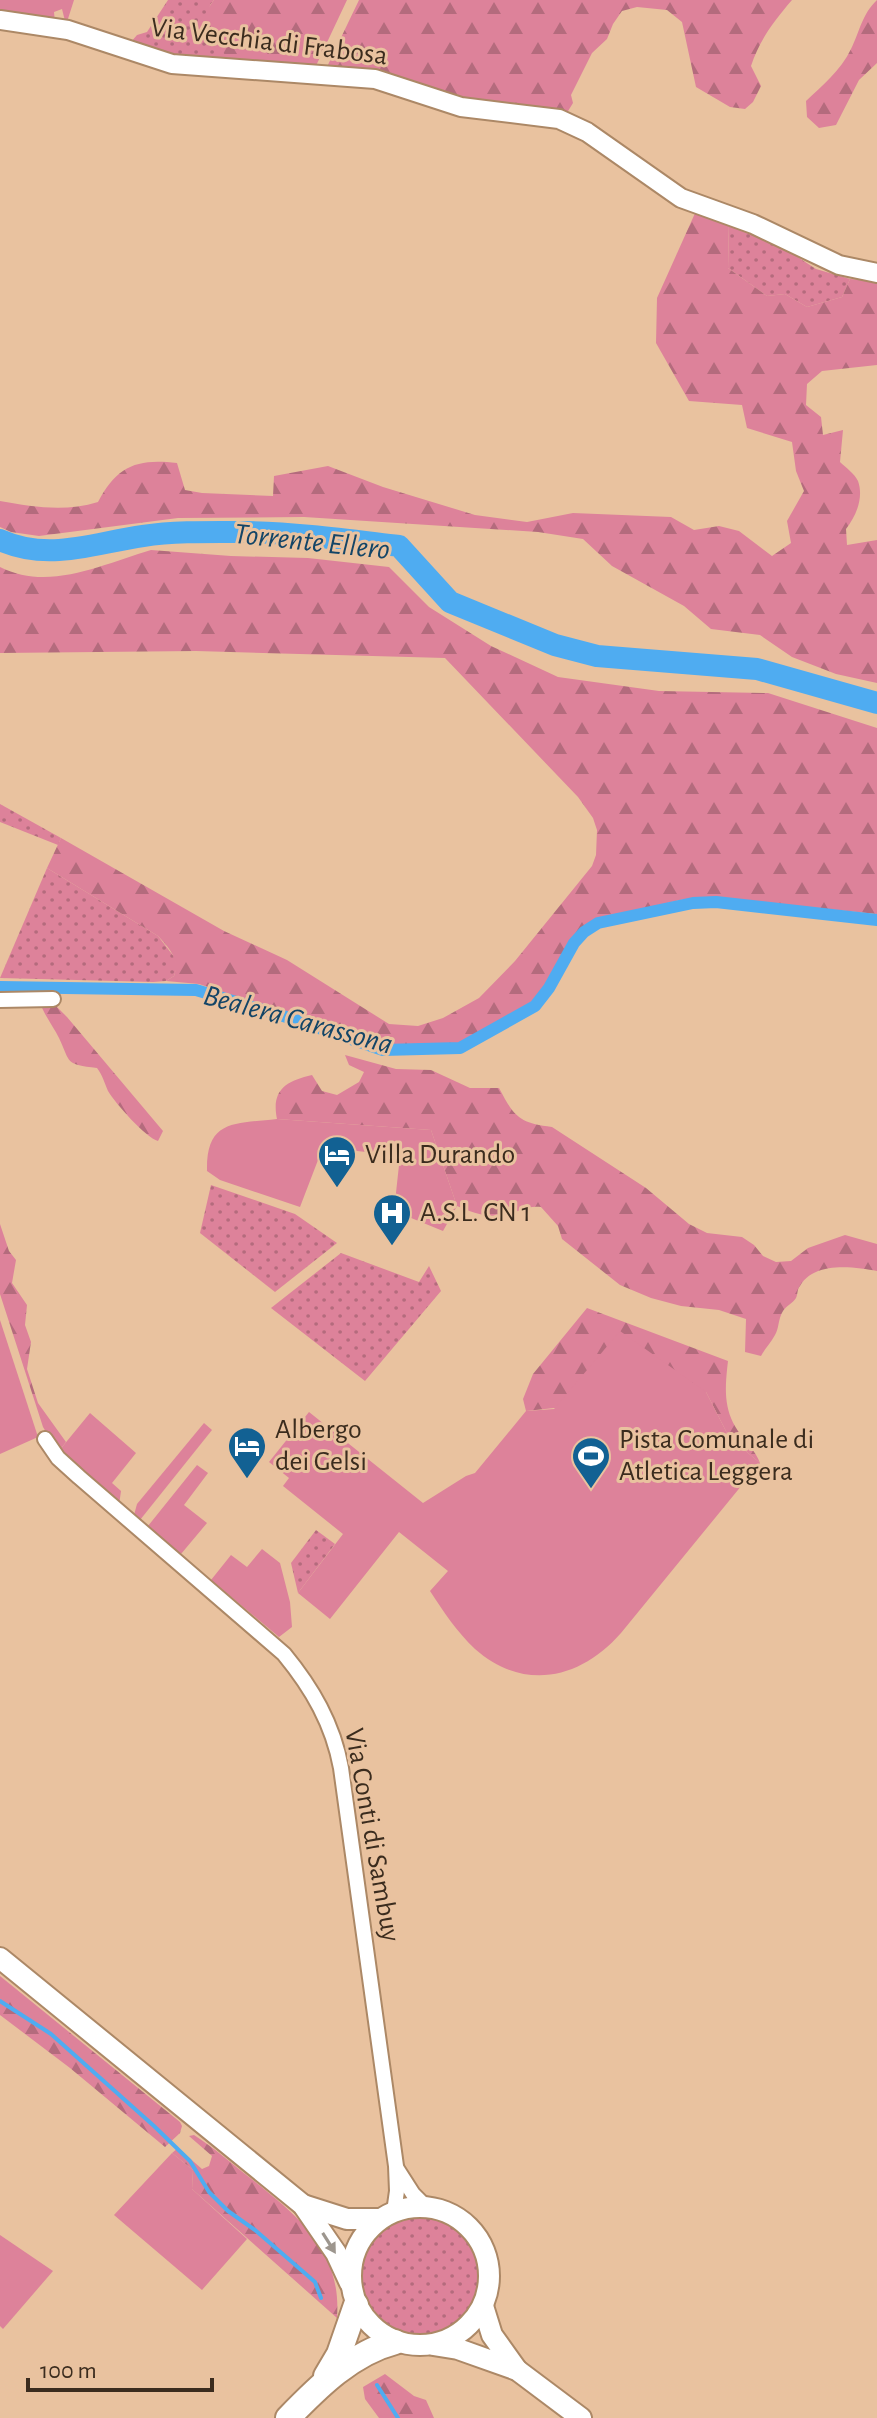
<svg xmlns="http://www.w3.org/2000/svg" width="877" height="2418" font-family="'Alegreya Sans',sans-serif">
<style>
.grass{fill:url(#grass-dots)}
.forest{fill:url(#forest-firs)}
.garden{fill:#dd829a}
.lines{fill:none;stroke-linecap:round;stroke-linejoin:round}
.stream{stroke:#4facf1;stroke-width:4}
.canal{stroke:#4facf1;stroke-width:12}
.river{stroke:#4facf1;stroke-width:22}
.minor-casing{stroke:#ac8866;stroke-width:18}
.tertiary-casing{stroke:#ac8866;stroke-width:22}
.secondary-casing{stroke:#ac8866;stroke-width:24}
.trunk-casing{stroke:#ac8866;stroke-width:28}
.minor{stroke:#fff;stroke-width:14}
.tertiary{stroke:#fff;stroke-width:18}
.secondary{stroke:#fff;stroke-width:20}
.trunk{stroke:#fff;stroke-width:24}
.oneway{fill:#9d968e}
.labels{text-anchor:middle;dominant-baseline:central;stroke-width:6;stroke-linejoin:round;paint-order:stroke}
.street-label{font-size:28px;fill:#3b2c1e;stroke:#e9c29f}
.poi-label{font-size:28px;fill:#3b2c1e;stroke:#e9c29f;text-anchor:start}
.water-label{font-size:30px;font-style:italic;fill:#134567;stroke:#e9c29f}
</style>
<defs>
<pattern id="grass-dots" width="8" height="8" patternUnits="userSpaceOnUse" patternTransform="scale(2)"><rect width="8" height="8" fill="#dd829a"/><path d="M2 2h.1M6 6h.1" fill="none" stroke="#b46b7d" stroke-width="1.8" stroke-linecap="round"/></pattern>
<pattern id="forest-firs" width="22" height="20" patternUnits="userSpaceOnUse" patternTransform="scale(2)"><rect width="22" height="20" fill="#dd829a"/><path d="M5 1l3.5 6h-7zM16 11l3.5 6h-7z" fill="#b46b7d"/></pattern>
</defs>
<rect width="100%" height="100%" fill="#e9c29f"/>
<g class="grass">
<path d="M168,0H214L210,5L208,31L234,65L194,63L131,42L137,35L147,32Z"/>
<path d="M729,221L776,243L816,269L850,279L842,297L807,307L785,294L767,296L728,268Z"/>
<path d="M0,804L61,838L58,845L0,822Z"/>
<path d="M47,868L158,936L175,958L177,967L174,976L166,981L153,982L0,978Z"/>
<path d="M211,1185L295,1214L337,1243L275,1292L200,1233Z"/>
<path d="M341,1253L419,1282L429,1266L441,1291L365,1381L271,1308Z"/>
<path d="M316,1530L335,1544L298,1593L291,1563Z"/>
<circle cx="420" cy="2276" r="60"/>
</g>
<g class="forest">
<path d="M214,0H347L314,70L234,65C218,46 194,24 214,0Z"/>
<path d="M359,0H792C774,21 760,39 751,66L761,86L753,102L745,109L730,107L696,87L682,22L667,10L637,7L622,11L613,24L607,39L592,53L571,95L573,103L565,116L508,109L325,71Z"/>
<path d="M877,0V63L859,80L836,125L819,128L807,117L806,101C822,86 841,70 851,49C860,31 862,14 877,0Z"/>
<path d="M696,211L729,221L728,268L767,296L785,294L807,307L842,297L850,279L877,281V365L822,371L807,384L806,405L821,417L823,435L843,430L840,462C845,467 855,474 858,481C864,498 856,516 846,529L847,545L877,540V683L836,674L792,657L760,635L711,629L684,606L612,566L583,539L538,532L304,517L178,518L39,536L11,532L0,527V501C34,507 65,512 98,502C117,466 137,458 177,463L185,490L202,493L273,496L274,476L328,466L383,487L475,515L527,522L573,513L671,517L694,530L719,526L739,531L772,556L791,543L787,521L804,491L796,471L792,442L747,428L742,405L689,401L656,343L657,298Z"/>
<path d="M151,550L231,556L308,558L389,567L429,607L491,646L558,677L659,691L768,693L877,728V914L708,897L680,900L593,921L576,935L549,980L532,1001L516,1013L458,1043L400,1047L382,1045L199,984L166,981L174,976C180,959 169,948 158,936L47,868L61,838L224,931L287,960L389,1024L418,1026L443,1018L479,998L515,961L592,866L596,855L597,830L593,818L578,797L445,658L196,651L0,653V567C49,592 103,564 151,550Z"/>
<path d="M40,1003L56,1006L67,1017L163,1131L158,1141C146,1138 115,1103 108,1091C104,1082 103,1076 97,1068C65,1064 71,1064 59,1038C53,1026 45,1016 40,1003Z"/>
<path d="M345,1055L396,1069L431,1070L470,1088H499C514,1116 518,1123 552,1127L646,1188L689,1224L707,1233L742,1237L754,1245L763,1256L776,1262L791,1261L808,1248L845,1235L877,1244V1271C854,1267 814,1261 800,1286C797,1289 798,1294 796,1298C793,1303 786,1306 783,1311C778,1319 779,1329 775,1335C771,1343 765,1348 761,1356L745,1352L746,1319L719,1310L681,1306L651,1298L620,1285L562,1239L558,1226L541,1207C526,1205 517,1213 503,1215C486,1218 471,1212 457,1206L431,1130L277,1119C271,1090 286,1081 312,1075L322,1091L337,1095L359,1082L364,1072L349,1065Z"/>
<path d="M0,1224L9,1251L16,1260L12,1283L27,1305L25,1325L31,1342L27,1369L38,1403L66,1442L58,1452L43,1427L0,1294Z"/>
<path d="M587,1308L728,1361C725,1387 723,1409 738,1431C745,1442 756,1451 760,1463L729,1437L706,1392L526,1411L523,1399L533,1374Z"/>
<path d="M0,1976L180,2122L182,2126L180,2133L165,2147L70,2068L0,2015Z"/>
<path d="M194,2135C213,2147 231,2163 249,2177C298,2216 342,2250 337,2318L192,2189L193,2170L172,2153L178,2148L202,2169L209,2166L212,2156L189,2136Z"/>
<path d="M385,2374L414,2396L426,2400L434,2418H379L365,2399L363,2387Z"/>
</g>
<g class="garden">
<path d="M0,0H74L66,25L62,9L54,12L55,23L0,15Z"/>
<path d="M277,1119L431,1130L457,1206L443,1231L394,1211L400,1156L323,1147L300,1207L220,1180L207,1171C206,1119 235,1124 277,1119Z"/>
<path d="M0,1320L38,1437L0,1454Z"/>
<path d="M620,1331L706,1392L729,1437L760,1463L621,1633C581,1679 524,1692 475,1649C457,1632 443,1611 430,1591L448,1571L399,1532L330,1619L298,1593L343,1534L283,1486L289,1478L269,1462L309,1412L423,1503L466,1476L475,1473L526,1411L554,1409Z"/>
<path d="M90,1413L136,1453L112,1483L121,1491L119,1505L58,1452Z"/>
<path d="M204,1423L212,1430L140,1520L134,1515L137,1504Z"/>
<path d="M197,1465L208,1473L184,1505L207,1523L181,1554L148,1526Z"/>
<path d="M262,1549L280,1563L290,1602L292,1627L279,1637L211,1580L231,1555L247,1567Z"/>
<path d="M172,2153L193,2170L192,2189L247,2239L202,2290L114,2215Z"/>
<path d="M0,2235L53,2271L3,2329L0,2326Z"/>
</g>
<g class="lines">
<g class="stream">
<path d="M0,2001L51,2034L154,2126L190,2161L209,2192L228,2211L255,2230L315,2282L321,2298"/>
<path d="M377,2385L398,2418"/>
</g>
<path class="canal" d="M0,987L196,990L293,1019L383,1050L460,1048L535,1006L549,988L574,943L584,932L598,923L693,903L716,902L877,920"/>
<path class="river" d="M0,540C49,562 93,543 143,536C176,531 213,532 247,532C298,533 348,540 399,546L450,602L555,645L597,656L757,669L877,703"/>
<g class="minor-casing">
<g id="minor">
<path d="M0,1000L53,999"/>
<path d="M45,1439L58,1458L79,1477L284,1654C312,1688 333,1724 341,1768L396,2166L397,2191L394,2212"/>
<path d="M397,2169L413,2194L426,2207"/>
</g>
</g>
<g class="tertiary-casing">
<path id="tertiary" d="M0,20L68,30L172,64L375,79L461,107L559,119L587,132L681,198L753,224L839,265L877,273"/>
</g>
<g class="secondary-casing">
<g id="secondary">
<path d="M0,1958L303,2205L336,2253L350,2283"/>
<path d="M303,2205L347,2219H380"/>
<circle cx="420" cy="2276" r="69"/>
<path d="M483,2306L492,2335L517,2370"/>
<path d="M433,2345L458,2349L517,2370L581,2418"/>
</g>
</g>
<g class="trunk-casing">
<g id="trunk">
<path d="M326,2376L339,2354L356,2305"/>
<path d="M288,2418C318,2387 352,2353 395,2342"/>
</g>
</g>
<use href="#minor" class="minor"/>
<use href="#tertiary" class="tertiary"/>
<use href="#secondary" class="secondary"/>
<use href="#trunk" class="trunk"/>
</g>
<defs><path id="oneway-solid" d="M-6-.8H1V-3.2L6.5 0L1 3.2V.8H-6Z" transform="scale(2)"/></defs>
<use class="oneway" href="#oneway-solid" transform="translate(329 2243) rotate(58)"/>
<defs>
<g id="hotel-pin" transform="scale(2)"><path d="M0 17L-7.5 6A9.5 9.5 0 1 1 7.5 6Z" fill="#126193" stroke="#e9c29f"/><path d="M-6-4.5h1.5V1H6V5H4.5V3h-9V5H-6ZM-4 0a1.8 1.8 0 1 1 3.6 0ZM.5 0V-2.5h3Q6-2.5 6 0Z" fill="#fff"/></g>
<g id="hospital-pin" transform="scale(2)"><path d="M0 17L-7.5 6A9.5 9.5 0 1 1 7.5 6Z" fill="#126193" stroke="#e9c29f"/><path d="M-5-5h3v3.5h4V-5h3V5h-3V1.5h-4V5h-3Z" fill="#fff"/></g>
<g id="stadium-pin" transform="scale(2)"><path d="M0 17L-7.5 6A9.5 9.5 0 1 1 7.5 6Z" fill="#126193" stroke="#e9c29f"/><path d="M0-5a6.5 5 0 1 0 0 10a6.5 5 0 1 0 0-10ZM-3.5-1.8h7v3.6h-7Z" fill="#fff"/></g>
</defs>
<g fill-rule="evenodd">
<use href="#hotel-pin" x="337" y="1155"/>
<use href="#hospital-pin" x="392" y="1213"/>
<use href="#hotel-pin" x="247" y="1446"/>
<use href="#stadium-pin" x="591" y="1456"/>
</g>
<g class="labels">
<g class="street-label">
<text transform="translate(269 42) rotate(7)">Via Vecchia di Frabosa</text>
<text transform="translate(372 1835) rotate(80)">Via Conti di Sambuy</text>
</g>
<g class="poi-label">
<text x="365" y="1155">Villa Durando</text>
<text x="420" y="1213">A.S.L. CN 1</text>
<text x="275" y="1430">Albergo<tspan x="275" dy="32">dei Gelsi</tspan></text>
<text x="619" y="1440">Pista Comunale di<tspan x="619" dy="32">Atletica Leggera</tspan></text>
</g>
<g class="water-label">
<text transform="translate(312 542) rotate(6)">Torrente Ellero</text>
<text transform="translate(298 1020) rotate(15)">Bealera Carassona</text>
</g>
</g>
<path d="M28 2378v12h184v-12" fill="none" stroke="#3b2c1e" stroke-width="4"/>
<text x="40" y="2378" font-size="24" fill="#3b2c1e" stroke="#e9c29f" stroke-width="6" paint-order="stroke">100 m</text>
</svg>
